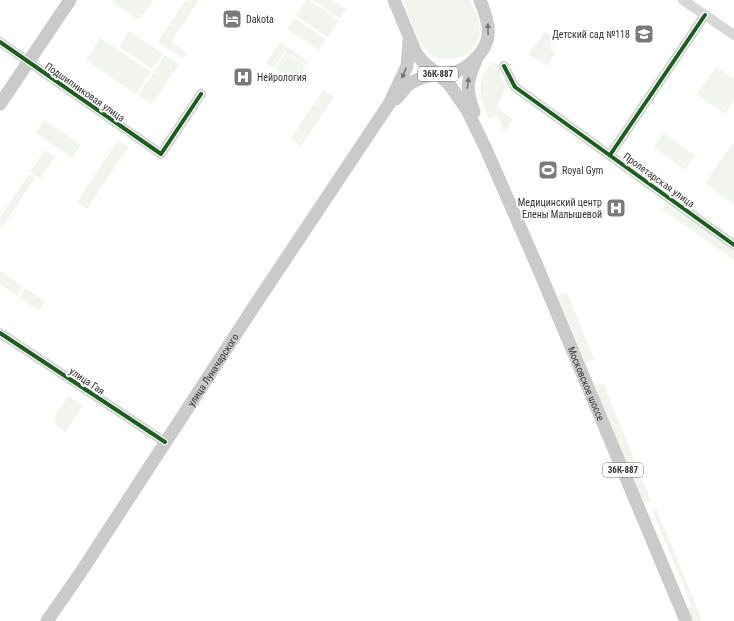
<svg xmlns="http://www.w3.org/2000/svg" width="734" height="621" font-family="'Roboto Condensed',sans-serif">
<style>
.green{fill:#f1f5ed}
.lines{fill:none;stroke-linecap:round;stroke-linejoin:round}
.minor{stroke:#d7d7d7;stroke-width:10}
.major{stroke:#cacaca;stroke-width:13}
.cycleway-casing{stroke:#fff;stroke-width:6}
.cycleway{stroke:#1b5e20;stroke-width:4}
.oneway{fill:#777}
.labels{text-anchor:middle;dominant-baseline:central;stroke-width:4;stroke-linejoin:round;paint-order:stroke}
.shield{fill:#fff;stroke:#707070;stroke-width:1}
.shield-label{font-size:9px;font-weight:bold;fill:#333}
.poi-label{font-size:10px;fill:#333;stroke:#fff;text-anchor:start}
.street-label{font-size:10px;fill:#333;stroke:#fff}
</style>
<rect width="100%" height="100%" fill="#fff"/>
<g class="green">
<path d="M114,0H153L139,20L112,2Z"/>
<path d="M186,0H199L171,42L187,53L183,59L158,42Z"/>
<path d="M307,0H309L339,20L327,37L296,16Z"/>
<path d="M313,0H333L346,9L340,18Z"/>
<path d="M403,0H470C474,10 480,21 480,32C480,38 477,42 474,46C462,63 437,65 424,48C416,38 408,12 403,0Z"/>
<path d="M294,18L326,39L319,50L287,29Z"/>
<path d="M129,31L163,54L152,69L119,47Z"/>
<path d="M545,32L556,40L550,48L556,53L547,66L529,54Z"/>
<path d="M100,38L151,72L136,94L86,60Z"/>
<path d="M280,42L309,62L307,65L285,51L274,68L266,63Z"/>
<path d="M286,52L306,66L295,82L275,69Z"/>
<path d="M165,55L179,64L152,104L139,95Z"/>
<path d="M492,62L500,66L502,74L500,76L506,86L497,107L513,119L505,131L503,130L498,116L488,118C480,95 474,82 492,62Z"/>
<path d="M716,67L734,79V100L725,114L697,94Z"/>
<path d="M323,90L334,97L301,146L291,139Z"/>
<path d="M44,120L81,145L72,158L36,133Z"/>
<path d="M664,133L695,156L685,170L654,147Z"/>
<path d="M118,140L128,147L87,209L77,202Z"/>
<path d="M734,141V176L733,178L734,180V205L705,183Z"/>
<path d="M45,150L55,157L40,179L30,172Z"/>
<path d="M29,174L35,178L2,228L0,227V217Z"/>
<path d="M667,201L734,248V260L662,209Z"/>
<path d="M0,271L23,287L17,296L0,284Z"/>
<path d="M25,288L45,301L39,311L19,297Z"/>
<path d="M567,293L594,360L585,363L558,296Z"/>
<path d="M603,383L651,501L642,504L594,386Z"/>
<path d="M68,396L83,406L65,432L59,428L55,422L56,415Z"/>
<path d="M656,508L701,617V621H693L687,609L692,606L652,510Z"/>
</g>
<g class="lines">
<g class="minor">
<path d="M683,0L734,35"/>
<path d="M0,42L161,154L201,94"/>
<path d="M504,66L515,87L734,245"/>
<path d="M610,155L705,15"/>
<path d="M0,333L165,442"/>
</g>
<g class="major">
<path id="s1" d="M394,0L416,53L422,61L449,84L467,110L485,147L538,268L686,621"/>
<path d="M396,99C401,94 405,87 411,83C425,74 442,75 458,71C465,68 470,64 475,59C495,40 489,22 480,0"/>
<path d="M0,104L70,0"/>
<path d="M474,112C465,88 467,82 476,60"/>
<path id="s2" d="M47,621L81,572L253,308L389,104L407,66L409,41"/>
</g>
<g class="cycleway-casing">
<g id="cycleway">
<path d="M0,42L161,154L201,94"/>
<path d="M504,66L515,87L734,245"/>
<path d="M610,155L705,15"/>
<path d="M0,333L165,442"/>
</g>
</g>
<use href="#cycleway" class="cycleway"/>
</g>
<defs><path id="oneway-solid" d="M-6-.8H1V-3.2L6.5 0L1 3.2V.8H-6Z"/></defs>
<g class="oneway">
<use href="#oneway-solid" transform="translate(488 29) rotate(-91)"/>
<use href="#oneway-solid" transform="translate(404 73) rotate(113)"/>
<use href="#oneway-solid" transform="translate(468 83) rotate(-83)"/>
</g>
<defs>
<g id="hotel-square" transform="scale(1)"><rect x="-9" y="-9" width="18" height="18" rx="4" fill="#7a7a7a" stroke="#fff"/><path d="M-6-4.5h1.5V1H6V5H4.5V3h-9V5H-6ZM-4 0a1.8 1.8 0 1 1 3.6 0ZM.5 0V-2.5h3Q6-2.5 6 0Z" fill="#fff"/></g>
<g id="school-square" transform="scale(1)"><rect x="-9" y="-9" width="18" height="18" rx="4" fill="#7a7a7a" stroke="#fff"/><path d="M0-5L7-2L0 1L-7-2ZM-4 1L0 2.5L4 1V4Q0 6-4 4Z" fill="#fff"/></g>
<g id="hospital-square" transform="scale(1)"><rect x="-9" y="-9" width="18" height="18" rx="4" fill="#7a7a7a" stroke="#fff"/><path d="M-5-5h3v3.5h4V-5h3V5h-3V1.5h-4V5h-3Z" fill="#fff"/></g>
<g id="stadium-square" transform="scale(1)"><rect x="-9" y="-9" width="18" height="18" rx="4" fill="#7a7a7a" stroke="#fff"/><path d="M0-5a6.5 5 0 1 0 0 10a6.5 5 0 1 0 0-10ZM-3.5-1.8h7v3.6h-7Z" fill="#fff"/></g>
</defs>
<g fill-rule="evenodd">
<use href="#hotel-square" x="232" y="19"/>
<use href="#school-square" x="644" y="34"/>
<use href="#hospital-square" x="243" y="77"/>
<use href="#stadium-square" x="548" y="170"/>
<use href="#hospital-square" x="616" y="208"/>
</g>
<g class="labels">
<g class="shield">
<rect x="418" y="67" width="40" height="14" rx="3"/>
<rect x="603" y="463" width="40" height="14" rx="3"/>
</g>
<g class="shield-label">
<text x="438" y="74">36К-887</text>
<text x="623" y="470">36К-887</text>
</g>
<g class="poi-label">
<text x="246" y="19">Dakota</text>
<text x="630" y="34" text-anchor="end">Детский сад №118</text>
<text x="257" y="77">Нейрология</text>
<text x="562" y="170">Royal Gym</text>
<text x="602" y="202" text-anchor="end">Медицинский центр<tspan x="602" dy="12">Елены Малышевой</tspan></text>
</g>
<g class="street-label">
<text transform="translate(85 92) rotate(35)">Подшипниковая улица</text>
<text transform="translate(659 180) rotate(36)">Пролетарская улица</text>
<text stroke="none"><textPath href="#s2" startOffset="301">улица Луначарского</textPath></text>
<text transform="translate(87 381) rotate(34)">улица Гая</text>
<text stroke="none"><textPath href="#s1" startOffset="433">Московское шоссе</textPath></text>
</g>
</g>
</svg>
